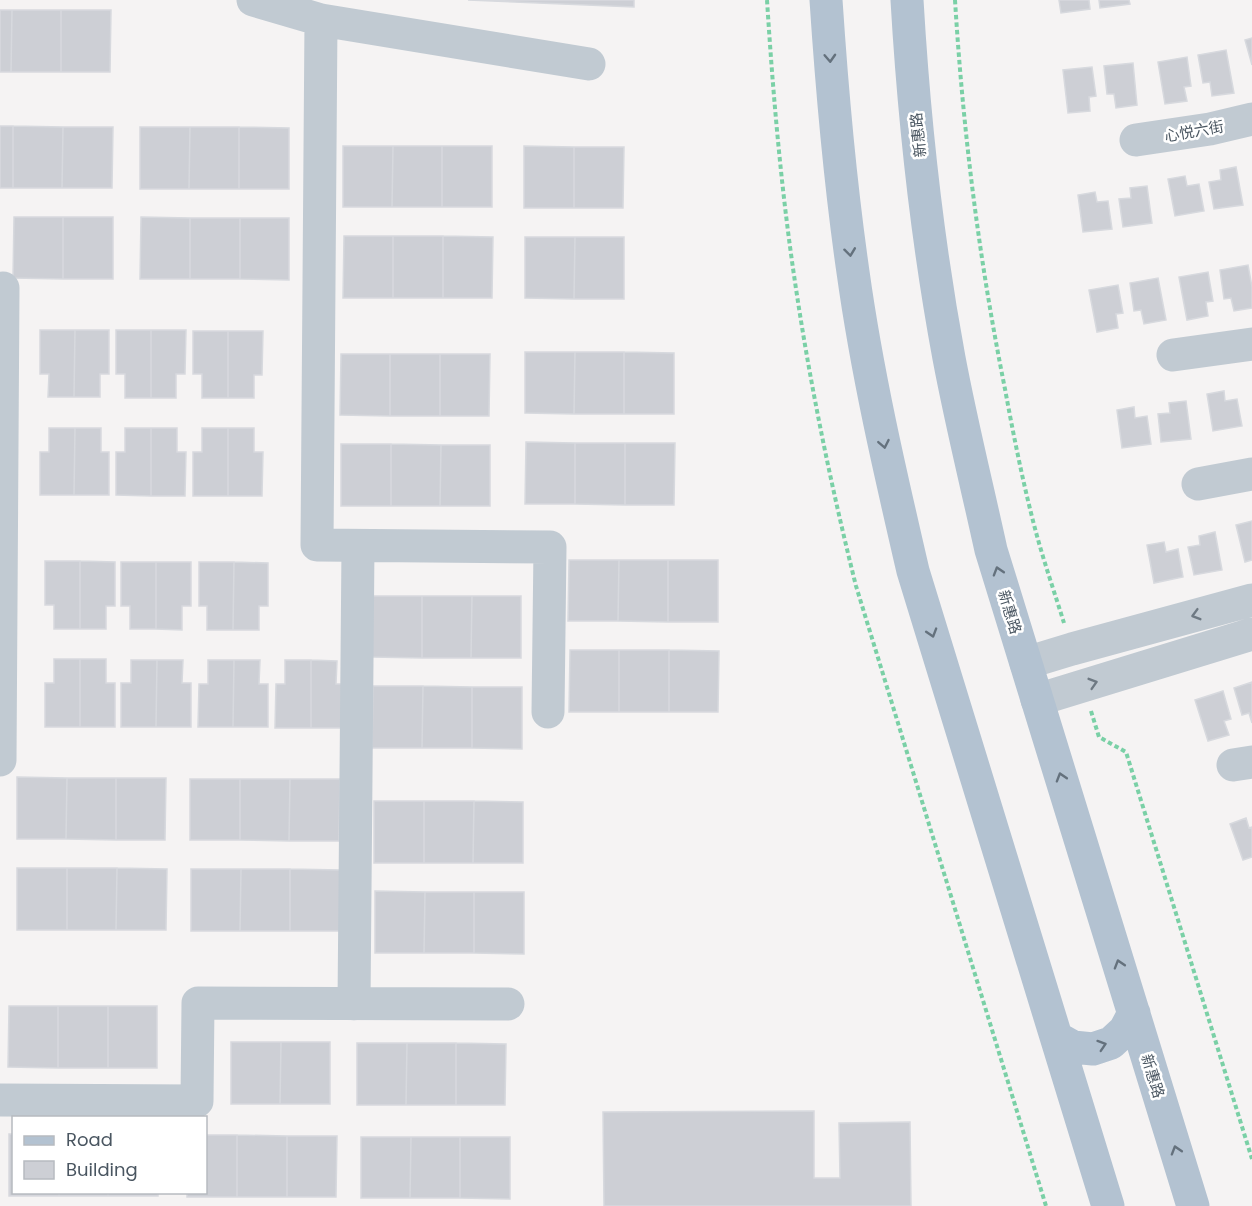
<svg xmlns="http://www.w3.org/2000/svg" width="1252" height="1206" viewBox="0 0 1252 1206" font-family="Poppins,'Noto Sans SC',sans-serif">
	<rect width="100%" height="100%" fill="#f5f3f3"/>
	<path fill="#cdcfd5" stroke="#d7d9de" stroke-width="1.5" d="M468 0H634V7Z
		M1059 0H1089L1090 9 1061 13Z
		M1099 0H1129L1130 4 1100 8Z
		M0 10H12L11 72H0Z
		M12 10H61V72H11Z
		M61 10H111L110 72H61Z
		M1252 38V65L1245 40Z
		M1226 50 1234 93 1212 96 1210 82 1203 83 1198 55Z
		M1187 57 1191 86 1184 87 1187 101 1165 104 1158 62Z
		M1133 63 1137 105 1116 108 1114 94H1107L1104 66Z
		M1092 67 1096 96 1089 97 1090 111 1068 113 1063 70Z
		M0 126H13V188H0Z
		M13 126 63 127 62 188H13Z
		M63 127H113L112 188H62Z
		M140 127H190L189 189H140Z
		M190 127H239V189H189Z
		M239 127 289 128V189H239Z
		M343 146H393L392 207H343Z
		M393 146H442V207H392Z
		M442 146H492V207H442Z
		M524 146 574 147V208H524Z
		M574 147H624L623 208H574Z
		M1236 167 1243 205 1214 209 1209 182 1221 180 1220 170Z
		M1185 176 1187 186 1199 184 1204 211 1175 216 1168 179Z
		M1147 186 1152 223 1123 227 1119 199 1131 198 1130 188Z
		M1095 192 1097 202 1108 201 1112 229 1083 232 1078 195Z
		M14 217H63V279L13 278Z
		M63 217H113V279H63Z
		M141 217 190 218V279H140Z
		M190 218H240V279H190Z
		M240 218H289V280L240 279Z
		M344 236H393V298H343Z
		M393 236H443V298H393Z
		M443 236 493 237 492 298H443Z
		M525 237H575L574 299 525 298Z
		M575 237H624V299H574Z
		M1248 265 1252 287V308L1234 311 1231 298 1224 299 1220 270Z
		M1208 272 1213 301 1206 302 1208 316 1187 320 1179 277Z
		M1158 278 1166 320 1144 324 1141 310 1134 311 1130 283Z
		M1118 285 1123 313 1116 314 1118 328 1097 332 1089 290Z
		M40 330H75L74 397H48L49 374H40Z
		M75 330H109V374H100V397H74Z
		M116 330H151V398H125V374H116Z
		M151 330H186L185 374H176V398H151Z
		M193 331H228V398H202V374H193Z
		M228 331H263L262 375H254V398H228Z
		M525 352H575L574 414 525 413Z
		M575 352H624V414H574Z
		M624 352 674 353V414H624Z
		M341 354H390V416L340 415Z
		M390 354H440V416H390Z
		M440 354H490L489 416H440Z
		M1224 391 1225 401 1237 399 1242 426 1213 431 1207 394Z
		M1186 401 1191 439 1161 442 1158 414 1170 413 1169 403Z
		M1134 407 1135 418 1147 416 1151 444 1122 448 1117 410Z
		M49 428H75L74 495H40V452H49Z
		M75 428H101V452H109V495H74Z
		M125 428H151V496L116 495V452H125Z
		M151 428H177V452H186L185 496H151Z
		M202 428H228V496H193V452H202Z
		M228 428H254V452H263L262 496H228Z
		M526 442 575 443V504H525Z
		M575 443H625V505L575 504Z
		M625 443H675L674 505H625Z
		M341 444H391V506H341Z
		M391 444 441 445 440 506H391Z
		M441 445H490V506H440Z
		M1252 521V560L1245 562 1236 525Z
		M1215 532 1222 570 1194 575 1188 547 1200 545 1199 536Z
		M1164 542 1166 552 1178 549 1183 577 1154 583 1147 545Z
		M569 560H619L618 621H568Z
		M619 560H668V622L618 621Z
		M668 560H718V622H668Z
		M45 561H80V629H54V605H45Z
		M80 561 115 562V606H106V629H80Z
		M121 562H156V629H130V606H121Z
		M156 562H191V606H182V630L156 629Z
		M199 562H234L233 630H207V606H199Z
		M234 562 268 563V606H259V630H233Z
		M372 596H422V658L372 657Z
		M422 596H472L471 658H422Z
		M472 596H521V658H471Z
		M570 650H619V712H569Z
		M619 650H669V712H619Z
		M669 650 719 651 718 712H669Z
		M54 659H80V727H45V683H54Z
		M80 659H106V683H115V727H80Z
		M131 660H157L156 727H121V683H131Z
		M157 660H183L182 683H191V727H156Z
		M208 660H234L233 727H198L199 684H208Z
		M234 660H260L259 684H268V727H233Z
		M285 660H311V728H275L276 684H285Z
		M311 660 337 661 336 684H346L345 728H311Z
		M1252 682V723L1249 713 1242 715 1234 688Z
		M373 686H423L422 748H372Z
		M423 686 472 687V748H422Z
		M472 687H522V749L472 748Z
		M1223 691 1231 719 1224 721 1229 735 1208 741 1195 700Z
		M17 777 67 778 66 839H17Z
		M67 778H116V840L66 839Z
		M116 778H166L165 840H116Z
		M190 779H240V840H190Z
		M240 779H290L289 841 240 840Z
		M290 779H340L339 841H289Z
		M374 801H424V863H374Z
		M424 801H474L473 863H424Z
		M474 801 523 802V863H473Z
		M1246 818 1249 828 1252 827V857L1243 860 1230 824Z
		M17 868H67V930H17Z
		M67 868H117L116 930H67Z
		M117 868 167 869 166 930H116Z
		M191 869H241L240 931H191Z
		M241 869H290V931H240Z
		M290 869 340 870V931H290Z
		M375 891 425 892 424 953H375Z
		M425 892H474V953H424Z
		M474 892H524V954L474 953Z
		M9 1006H58V1068L8 1067Z
		M58 1006H108V1068H58Z
		M108 1006H157V1068H108Z
		M231 1042H281L280 1104H231Z
		M281 1042H330V1104H280Z
		M357 1043H407L406 1105H357Z
		M407 1043H456V1105H406Z
		M456 1043 506 1044 505 1105H456Z
		M814 1111V1178H840L839 1123 910 1122 911 1206H604L603 1112Z
		M9 1134H14V1192H59V1196H9Z
		M206 1135H237V1197H187V1192H206Z
		M237 1135 287 1136V1197H237Z
		M287 1136H337L336 1197H287Z
		M361 1137H411L410 1198H361Z
		M411 1137H460V1198H410Z
		M460 1137H510V1199L460 1198Z
		M59 1192H108V1196H59Z
		M108 1192H158V1196H108Z"/>
	<g fill="none" stroke-linecap="round" stroke-linejoin="round">
		<path stroke="#7ad0a6" stroke-width="4" stroke-dasharray="4.5 3" stroke-linecap="butt" d="M767 0C773 94 781 188 795 282 810 384 831 486 856 586L1046 1206
			M955 0C963 131 979 260 1005 389 1014 438 1024 488 1037 536 1045 565 1055 594 1064 623
			M1091 711 1099 737 1126 752 1252 1159"/>
		<path stroke="#c1cad2" stroke-width="33" d="M253 0 321 20 589 64
			M321 20 317 545 550 547 548 712
			M1136 140 1210 129 1252 119
			M1173 355 1252 344
			M1198 484 1252 474
			M1026 663 1072 649 1252 600
			M1037 700 1252 634
			M0 760 3 288
			M1233 765 1252 762
			M354 1004 358 546
			M0 1100 197 1101 198 1003 508 1004"/>
		<path stroke="#b3c2d1" stroke-width="33" d="M826 0C832 91 840 182 853 272 867 373 890 472 913 571L1108 1206
			M907 0C914 120 927 240 949 358 961 422 977 486 991 550L1193 1206
			M1057 1038 1073 1047 1093 1049 1111 1043 1125 1030 1134 1013"/>
	</g>
	<defs><path id="oneway-chevron" d="M-2-3.5L2.5 0L-2 3.5" fill="none" stroke-width="1.6" stroke-linecap="round" stroke-linejoin="round" transform="scale(1.5)"/></defs>
	<g stroke="#64717d">
		<use href="#oneway-chevron" transform="translate(830 58) rotate(87)"/>
		<use href="#oneway-chevron" transform="translate(850 252) rotate(83)"/>
		<use href="#oneway-chevron" transform="translate(884 444) rotate(79)"/>
		<use href="#oneway-chevron" transform="translate(998 571) rotate(-107)"/>
		<use href="#oneway-chevron" transform="translate(932 633) rotate(73)"/>
		<use href="#oneway-chevron" transform="translate(1061 777) rotate(-107)"/>
		<use href="#oneway-chevron" transform="translate(1119 964) rotate(-107)"/>
		<use href="#oneway-chevron" transform="translate(1102 1045) rotate(-18)"/>
		<use href="#oneway-chevron" transform="translate(1176 1150) rotate(-107)"/>
	</g>
	<g stroke="#6e7983">
		<use href="#oneway-chevron" transform="translate(1196 615) rotate(164)"/>
		<use href="#oneway-chevron" transform="translate(1093 683) rotate(-17)"/>
	</g>
	<g text-anchor="middle" dominant-baseline="central" stroke-width="5" stroke-linejoin="round" paint-order="stroke">
		<g font-size="15" fill="#4a5661" stroke="#fff">
			<text transform="translate(1194 131) rotate(-10)">心悦六街</text>
			<text transform="translate(918 135) rotate(-96)">新惠路</text>
			<text transform="translate(1010 612) rotate(73)">新惠路</text>
			<text transform="translate(1153 1076) rotate(73)">新惠路</text>
		</g>
	</g>
	<rect x="12" y="1116" width="195" height="78" fill="#ffffff" stroke="#b7bbc0" stroke-width="1.5"/>
	<rect x="24" y="1136" width="30" height="9" fill="#b3c2d1" stroke="#b7bbc0" stroke-width="1.5"/>
	<text x="66" y="1146" font-size="18" fill="#4a5661">Road</text>
	<rect x="24" y="1161" width="30" height="18" fill="#cdcfd5" stroke="#b7bbc0" stroke-width="1.5"/>
	<text x="66" y="1176" font-size="18" fill="#4a5661">Building</text>
</svg>
